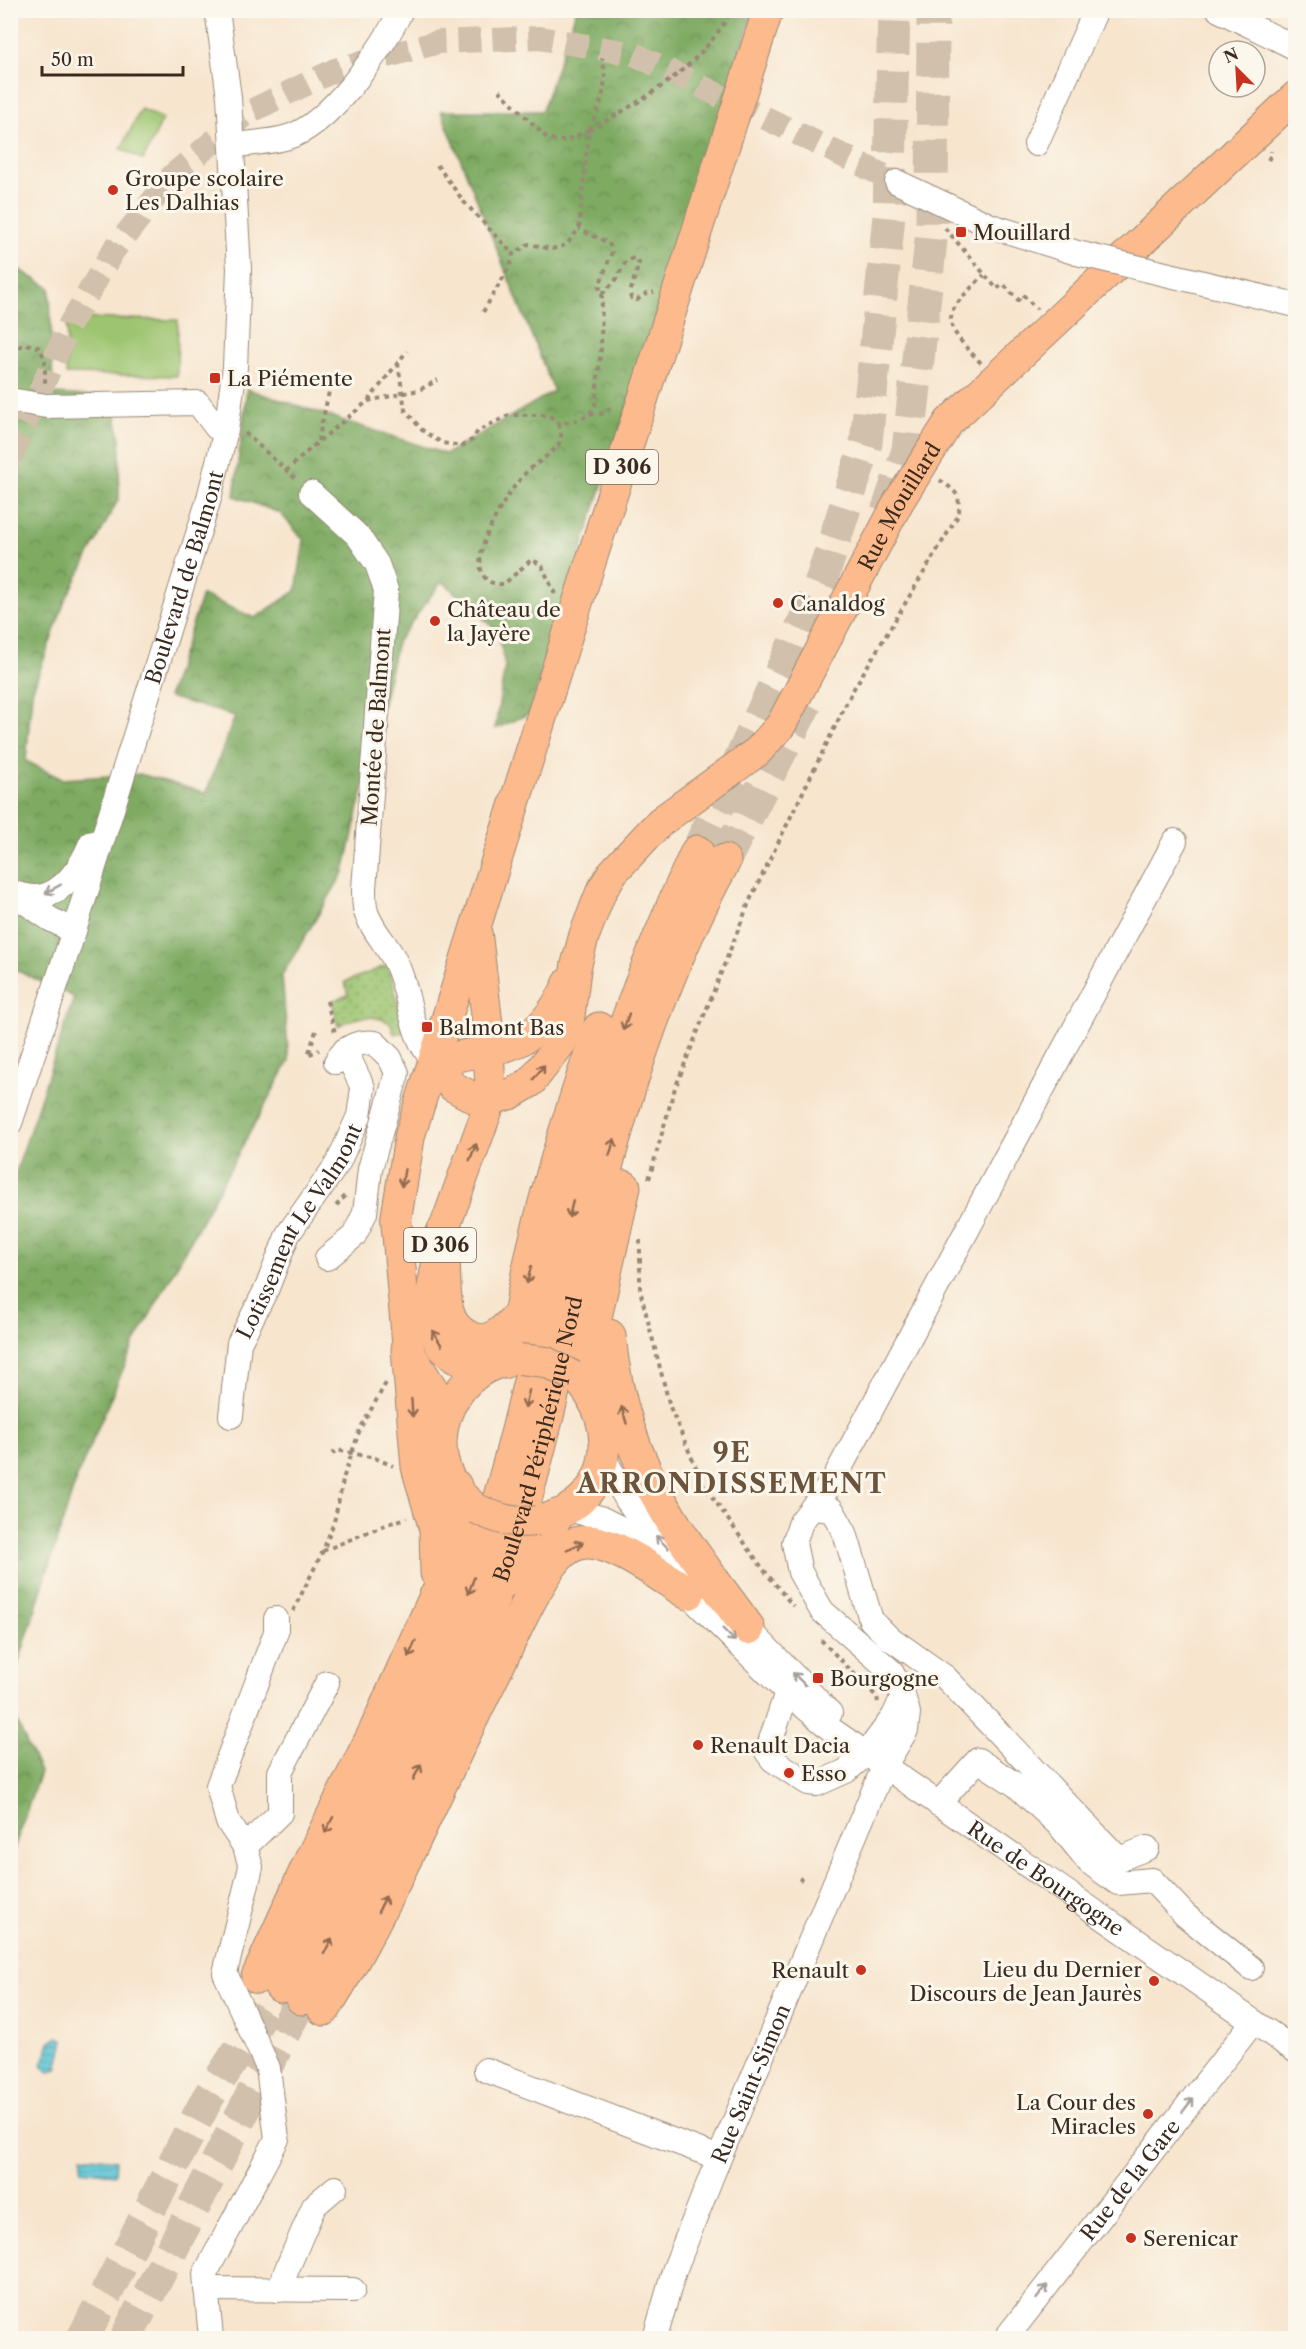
<svg xmlns="http://www.w3.org/2000/svg" width="1306" height="2349" viewBox="0 0 1306 2349" font-family="'Libre Caslon Text',serif">
	<defs>
		<pattern id="grass-dots" width="8" height="8" patternUnits="userSpaceOnUse" patternTransform="scale(1.5)"><rect width="8" height="8" fill="#9dc470"/><path d="M2 2h.1M6 6h.1" fill="none" stroke="#819f5b" stroke-width="1.8" stroke-linecap="round"/></pattern>
		<pattern id="forest-crowns" width="20" height="18" patternUnits="userSpaceOnUse" patternTransform="scale(1.5)"><rect width="20" height="18" fill="#7eaa62"/><path d="M2 6a3 3 0 1 1 6 0M12 15a3 3 0 1 1 6 0" fill="none" stroke="#688b50"/></pattern>
		<pattern id="water-rules" width="6" height="5" patternUnits="userSpaceOnUse" patternTransform="scale(1.5)"><rect width="6" height="5" fill="#5cc6d7"/><path d="M0 2.5h6" fill="none" stroke="#4da1ae"/></pattern>
	</defs>
	<rect width="100%" height="100%" fill="#fbf7ec"/>
	<filter id="ink" filterUnits="userSpaceOnUse"><feTurbulence type="fractalNoise" baseFrequency=".0167" numOctaves="2"/><feDisplacementMap in="SourceGraphic" scale="12" xChannelSelector="R" yChannelSelector="G"/><feConvolveMatrix kernelMatrix="1 2 1 2 8 2 1 2 1" color-interpolation-filters="sRGB"/></filter>
	<filter id="wash" filterUnits="userSpaceOnUse"><feTurbulence type="fractalNoise" baseFrequency=".008" numOctaves="4" result="noise"/><feDisplacementMap in="SourceGraphic" scale="24" xChannelSelector="R" yChannelSelector="G"/><feGaussianBlur stdDeviation="1.35" result="paint"/><feColorMatrix in="noise" values="0 0 0 0 0 0 0 0 0 0 0 0 0 0 0 0 0 1.4 0 .05"/><feComposite in="paint" operator="in"/></filter>
	<g filter="url(#wash)">
		<rect width="100%" height="100%" fill="#f7e5ce"/>
		<path fill="url(#grass-dots)" stroke="#6c7747" stroke-width="1.5" d="M386 966 391 975 405 1032 394 1034 391 1024C375 1013 355 1016 338 1026L332 1001 348 995 345 982Z"/>
		<path fill="url(#forest-crowns)" stroke="#5c6a40" stroke-width="1.5" d="M576 11H754L529 714 495 729 505 666 498 632 442 581 397 642 344 872 282 975 289 1061 133 1346 77 1477 11 1687V1187L74 997 11 968V271L15 267 50 288 53 394 113 397 120 440 119 498 65 601 32 692 26 761 62 779 140 774 206 793 235 716 168 697 202 595 255 618 296 591 304 540 280 513 234 496 247 389 446 454 554 391 441 111H542Z
			M11 1709 40 1772 11 1857 10 1709Z"/>
		<path fill="#9dc470" stroke="#6c7747" stroke-width="1.5" d="M141 109 163 119 143 160 121 149Z
			M67 318 178 320 177 376 66 374Z"/>
		<path fill="url(#water-rules)" stroke="#4c787a" stroke-width="1.5" d="M58 2037 64 2040 57 2069 48 2072 42 2065 50 2043Z
			M82 2156 116 2160 115 2174 81 2170Z"/>
	</g>
	<g filter="url(#ink)">
		<g fill="none" stroke-linecap="round" stroke-linejoin="round">
			<path stroke="#d1c0ab" stroke-width="24" stroke-dasharray="24 12" stroke-linecap="butt" d="M10 458 69 326 113 251 173 175 249 112 335 70 439 42 540 38 634 54 897 182"/>
			<path stroke="#d1c0ab" stroke-width="33" stroke-dasharray="33 16" stroke-linecap="butt" d="M887 512 908 450 932 231 933 10
				M697 852 817 594 866 443 889 216 894 10
				M724 861 806 703
				M83 2338 207 2099 281 1986
				M126 2338 302 1998"/>
			<defs>
				<g id="minor">
					<path d="M1219 10 1296 48"/>
					<path d="M1036 144 1096 10"/>
					<path d="M232 146C249 143 272 142 288 137 328 126 384 48 401 10"/>
					<path d="M897 182 991 226"/>
					<path d="M10 400 46 406 198 403 216 427"/>
					<path d="M311 493 358 536 377 564 386 590 364 889C364 896 364 905 366 912 372 931 388 945 396 963 412 996 408 1033 434 1061"/>
					<path d="M12 893C20 894 28 897 36 897 63 896 82 865 91 843"/>
					<path d="M15 895 50 919 74 931"/>
					<path id="s1" d="M10 1123 74 931 208 502 226 430 235 367 239 269 229 97 217 10"/>
					<path d="M327 1258 354 1236 365 1213 370 1169 397 1073 390 1058 375 1043C358 1041 346 1046 336 1062"/>
					<path id="s2" d="M231 1416 239 1343 267 1288 288 1234 338 1163 359 1116 363 1088 345 1050"/>
					<path d="M604 1458 627 1500 638 1515 698 1578"/>
					<path d="M813 1508 832 1510 845 1533 871 1620 887 1636 945 1677 1119 1859 1147 1848"/>
					<path id="s3" d="M569 1509 600 1518 622 1529 787 1692 832 1730 1296 2051"/>
					<path d="M737 1617 830 1713"/>
					<path d="M787 1692 767 1752 773 1760 808 1783 817 1784 846 1771 866 1754 894 1716 903 1696"/>
					<path d="M938 1804 978 1760 1016 1785 1060 1826 1089 1862 1118 1883 1152 1880 1185 1915 1251 1968"/>
					<path d="M245 1847 280 1813V1772L327 1683"/>
					<path d="M486 2070 719 2158"/>
					<path d="M206 2289 353 2290"/>
					<path d="M278 2290 314 2206 335 2188"/>
					<path d="M211 2338 205 2274 277 2139 268 2068 225 1973 251 1867 245 1847 228 1822 218 1786 276 1632V1619"/>
					<path id="s4" d="M655 2338 674 2271 712 2175 871 1797 884 1767 906 1730 908 1713 903 1696 891 1671 822 1611 800 1572 794 1543 801 1522 833 1481 1175 841"/>
					<path id="s5" d="M1006 2338 1253 2022"/>
				</g>
				<g id="major">
					<path d="M477 935 487 1020 491 1100 443 1232 429 1305 432 1330 441 1346 455 1358 483 1370"/>
					<path id="s6" d="M434 1061 452 1086 474 1098 491 1100 511 1094 531 1082 561 1043 568 1028 576 966 584 936 601 892 613 872 660 822 758 751 781 725 899 501 949 422 1296 96"/>
					<path d="M434 1061C504 1045 534 1056 569 982"/>
					<path d="M445 1416 438 1397 408 1350 396 1219 410 1135 580 595 768 10"/>
					<path d="M470 1503C421 1464 439 1385 496 1364"/>
					<path d="M537 1521C547 1518 558 1516 567 1510 615 1481 614 1421 580 1382"/>
				</g>
				<g id="highway">
					<path d="M443 1232C444 1253 442 1292 447 1311 450 1322 456 1331 466 1336 488 1350 506 1330 520 1314"/>
					<path d="M609 1336C615 1400 635 1460 668 1514 691 1554 721 1590 748 1628"/>
					<path d="M408 1350 418 1467 436 1529 437 1573"/>
					<path d="M503 1362 512 1347 518 1328C534 1226 566 1127 599 1029"/>
					<path d="M595 1402 590 1340 624 1187"/>
					<path d="M523 1583 540 1541 557 1516"/>
					<path d="M258 1977 310 1862 376 1730 436 1596 455 1561 460 1523 455 1486"/>
					<path d="M281 1986C353 1844 433 1703 484 1550 522 1432 545 1310 575 1190 605 1071 646 963 697 852"/>
					<path id="s7" d="M302 1998C378 1850 462 1702 512 1543 544 1441 565 1337 589 1234 619 1107 660 976 724 861"/>
					<path d="M324 2009C391 1902 437 1785 494 1673 512 1637 528 1598 551 1565 558 1555 568 1546 579 1543 608 1535 663 1578 688 1593"/>
				</g>
			</defs>
			<use href="#minor" stroke="#998876" stroke-width="26"/>
			<use href="#major" stroke="#998876" stroke-width="32"/>
			<use href="#highway" stroke="#998876" stroke-width="35"/>
			<path stroke="#998876" stroke-width="4" stroke-dasharray="4.5 4.5" stroke-linecap="butt" d="M589 129C601 105 609 84 602 58
				M589 130C633 106 679 80 711 41 719 32 725 21 732 10
				M1268 160 1271 155V151
				M437 165 464 202 513 254
				M945 228 997 289 1003 284 1018 300 1023 295 1037 309
				M602 294 615 281 626 261 634 258 639 263 630 293 631 298 637 300 646 294 654 292
				M483 312 510 266 513 254 529 244 552 249 566 245 579 229 589 130 565 141 548 139 496 87
				M10 351 26 344 38 347 45 358V387
				M398 363 405 410 422 430 442 443 462 446 472 440 478 431 509 415H549L558 423C574 422 587 420 595 406L601 348 602 295 599 286 612 252 609 243 579 229
				M981 363C939 320 942 316 984 275
				M368 401 419 390 438 380
				M590 414H601L614 406
				M245 433 297 480
				M318 441 330 387
				M286 471 318 442 368 401 407 351
				M555 594 541 564 531 560 504 584C500 584 494 584 490 582 460 565 508 492 523 476 533 464 549 457 558 445 563 438 561 430 558 423
				M327 1001 335 1033
				M316 1031 308 1055 319 1050
				M649 1179 674 1091 750 900 853 690 959 514C960 493 956 491 938 479
				M336 1206 347 1194
				M640 1240V1290L670 1407 703 1484 763 1569 793 1606
				M332 1454 337 1450 375 1458 393 1466
				M323 1551 387 1524 407 1518
				M293 1611 323 1551 334 1522 344 1476 360 1429 386 1383
				M821 1640 877 1697 878 1702
				M799 1878 802 1880"/>
			<use href="#minor" stroke="#fff" stroke-width="24"/>
			<use href="#major" stroke="#fcba8d" stroke-width="30"/>
			<use href="#highway" stroke="#fcba8d" stroke-width="33"/>
			<defs>
				<path id="minor-bridge" d="M991 226 1077 253 1296 305"/>
				<path id="major-bridge" d="M520 1359 546 1362 573 1376
					M477 1509C497 1519 515 1524 537 1521"/>
			</defs>
			<use href="#minor-bridge" stroke="#998876" stroke-width="26" stroke-linecap="butt"/>
			<use href="#major-bridge" stroke="#998876" stroke-width="32" stroke-linecap="butt"/>
			<use href="#minor-bridge" stroke="#fff" stroke-width="24"/>
			<use href="#major-bridge" stroke="#fcba8d" stroke-width="30"/>
		</g>
		<defs><path id="oneway-shaft" d="M-6 0H5M1.5-3L5.5 0L1.5 3" fill="none" stroke-width="1.6" stroke-linecap="round" stroke-linejoin="round" transform="scale(1.5)"/></defs>
		<g stroke="#a79f9a">
			<use href="#oneway-shaft" transform="translate(53 889) rotate(151)"/>
			<use href="#oneway-shaft" transform="translate(662 1542) rotate(-135)"/>
			<use href="#oneway-shaft" transform="translate(729 1635) rotate(45)"/>
			<use href="#oneway-shaft" transform="translate(799 1679) rotate(-135)"/>
			<use href="#oneway-shaft" transform="translate(1188 2105) rotate(-52)"/>
			<use href="#oneway-shaft" transform="translate(1042 2292) rotate(-52)"/>
		</g>
		<g stroke="#926b50">
			<use href="#oneway-shaft" transform="translate(626 1022) rotate(109)"/>
			<use href="#oneway-shaft" transform="translate(539 1072) rotate(-52)"/>
			<use href="#oneway-shaft" transform="translate(612 1147) rotate(-73)"/>
			<use href="#oneway-shaft" transform="translate(473 1152) rotate(-68)"/>
			<use href="#oneway-shaft" transform="translate(403 1178) rotate(100)"/>
			<use href="#oneway-shaft" transform="translate(571 1209) rotate(103)"/>
			<use href="#oneway-shaft" transform="translate(529 1275) rotate(103)"/>
			<use href="#oneway-shaft" transform="translate(437 1338) rotate(-121)"/>
			<use href="#oneway-shaft" transform="translate(527 1399) rotate(104)"/>
			<use href="#oneway-shaft" transform="translate(412 1408) rotate(86)"/>
			<use href="#oneway-shaft" transform="translate(624 1415) rotate(-107)"/>
			<use href="#oneway-shaft" transform="translate(575 1546) rotate(-23)"/>
			<use href="#oneway-shaft" transform="translate(471 1586) rotate(110)"/>
			<use href="#oneway-shaft" transform="translate(412 1649) rotate(114)"/>
			<use href="#oneway-shaft" transform="translate(417 1772) rotate(-64)"/>
			<use href="#oneway-shaft" transform="translate(329 1825) rotate(117)"/>
			<use href="#oneway-shaft" transform="translate(382 1904) rotate(-64)"/>
			<use href="#oneway-shaft" transform="translate(328 1946) rotate(-63)"/>
		</g>
	</g>
	<g fill="#c8321e" stroke="#fbf7ec" stroke-width="2">
		<circle cx="113" cy="190" r="6"/>
		<rect x="955" y="226" width="12" height="12" rx="3"/>
		<rect x="209" y="372" width="12" height="12" rx="3"/>
		<circle cx="778" cy="603" r="6"/>
		<circle cx="435" cy="621" r="6"/>
		<rect x="421" y="1021" width="12" height="12" rx="3"/>
		<rect x="812" y="1672" width="12" height="12" rx="3"/>
		<circle cx="698" cy="1745" r="6"/>
		<circle cx="789" cy="1773" r="6"/>
		<circle cx="861" cy="1970" r="6"/>
		<circle cx="1154" cy="1981" r="6"/>
		<circle cx="1148" cy="2114" r="6"/>
		<circle cx="1131" cy="2238" r="6"/>
	</g>
	<g text-anchor="middle" dominant-baseline="central" stroke-width="6" stroke-linejoin="round" paint-order="stroke">
		<g fill="#fbf7ec" stroke="#75685c" stroke-width="1.5">
			<rect x="586" y="450" width="72" height="34" rx="4.5"/>
			<rect x="404" y="1228" width="72" height="34" rx="4.5"/>
		</g>
		<g font-size="20" font-weight="bold" fill="#3b2a1e">
			<text x="622" y="467">D 306</text>
			<text x="440" y="1245">D 306</text>
		</g>
		<g font-size="21" fill="#3b2a1e" stroke="#fbf7ec" text-anchor="start">
			<text x="125" y="178">Groupe scolaire<tspan x="125" dy="24">Les Dalhias</tspan></text>
			<text x="973" y="232">Mouillard</text>
			<text x="227" y="378">La Piémente</text>
			<text x="790" y="603">Canaldog</text>
			<text x="447" y="609">Château de<tspan x="447" dy="24">la Jayère</tspan></text>
			<text x="439" y="1027">Balmont Bas</text>
			<text x="830" y="1678">Bourgogne</text>
			<text x="710" y="1745">Renault Dacia</text>
			<text x="801" y="1773">Esso</text>
			<text x="1142" y="1969" text-anchor="end">Lieu du Dernier<tspan x="1142" dy="24">Discours de Jean Jaurès</tspan></text>
			<text x="849" y="1970" text-anchor="end">Renault</text>
			<text x="1136" y="2102" text-anchor="end">La Cour des<tspan x="1136" dy="24">Miracles</tspan></text>
			<text x="1143" y="2238">Serenicar</text>
		</g>
		<g font-size="21" fill="#3b2a1e" stroke="#fbf7ec">
			<text stroke="none"><textPath href="#s6" startOffset="820">Rue Mouillard</textPath></text>
			<text stroke="none"><textPath href="#s1" startOffset="573">Boulevard de Balmont</textPath></text>
			<text transform="translate(376 727) rotate(-86)">Montée de Balmont</text>
			<text stroke="none"><textPath href="#s2" startOffset="201">Lotissement Le Valmont</textPath></text>
			<text stroke="none"><textPath href="#s7" startOffset="609">Boulevard Périphérique Nord</textPath></text>
			<text stroke="none"><textPath href="#s3" startOffset="608">Rue de Bourgogne</textPath></text>
			<text stroke="none"><textPath href="#s4" startOffset="272">Rue Saint-Simon</textPath></text>
			<text stroke="none"><textPath href="#s5" startOffset="201">Rue de la Gare</textPath></text>
		</g>
		<g font-size="27" font-weight="bold" letter-spacing="1.5" fill="#6c533b" stroke="#fbf7ec">
			<text x="732" y="1452">9E<tspan x="732" dy="31">ARRONDISSEMENT</tspan></text>
		</g>
	</g>
	<rect width="1306" height="2349" fill="none" stroke="#fbf7ec" stroke-width="36"/>
	<g transform="translate(1237 69) rotate(336)"><circle r="28" fill="#fbf7ec" stroke="#aea59a" stroke-width="1.5"/>
	<path d="M0-4.5L10 22L0 15L-10 22Z" fill="#c8321e"/>
	<text y="-9" font-size="16" font-weight="bold" text-anchor="middle" fill="#3b2a1e">N</text>
	</g>
	<path d="M42 66v9h141v-9" fill="none" stroke="#3b2a1e" stroke-width="3"/>
	<text x="51" y="66" font-size="18" fill="#3b2a1e" stroke="#fbf7ec" stroke-width="4.5" paint-order="stroke">50 m</text>
</svg>
